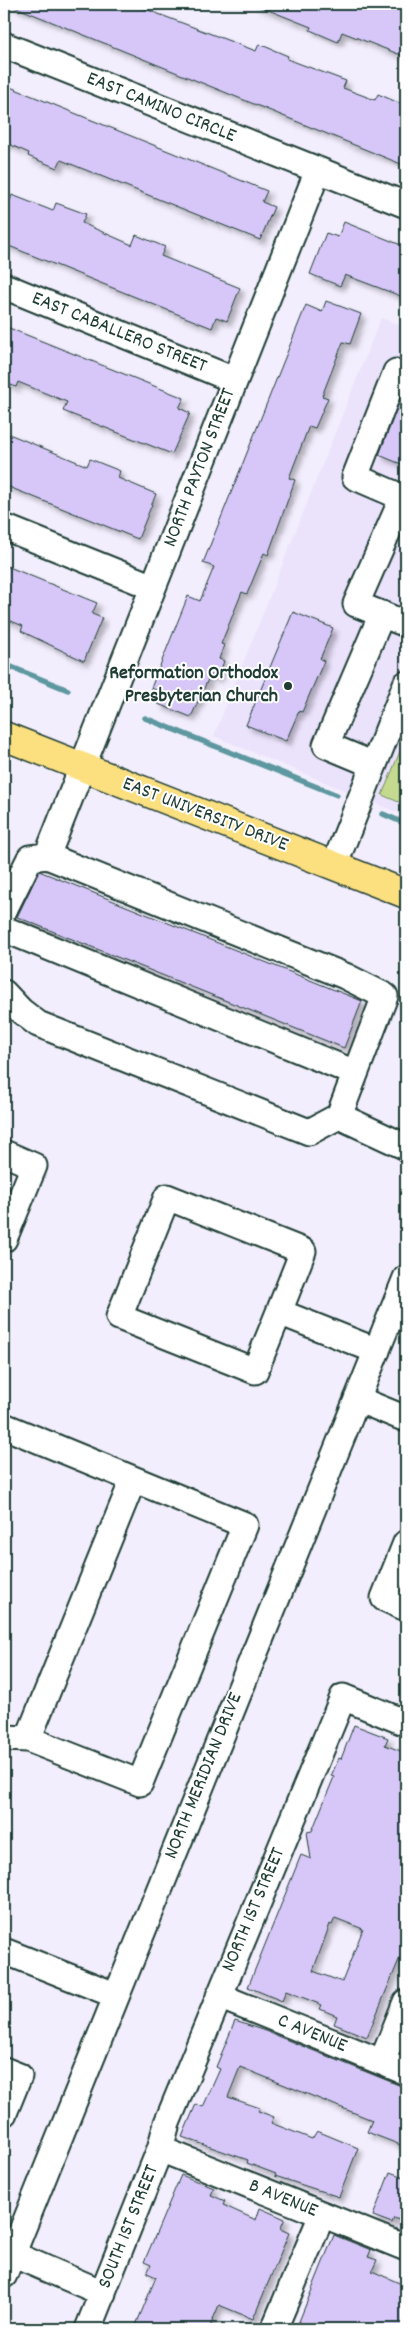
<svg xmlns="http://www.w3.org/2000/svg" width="410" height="2333" viewBox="0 0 410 2333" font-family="Dekko,sans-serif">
	<defs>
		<filter id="shadow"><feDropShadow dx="4.5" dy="4.5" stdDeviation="2.5" flood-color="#0004"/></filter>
	</defs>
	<rect width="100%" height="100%" fill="#f3eefd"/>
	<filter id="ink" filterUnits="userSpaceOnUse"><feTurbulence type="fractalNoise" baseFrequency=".02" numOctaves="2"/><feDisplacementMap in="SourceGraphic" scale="10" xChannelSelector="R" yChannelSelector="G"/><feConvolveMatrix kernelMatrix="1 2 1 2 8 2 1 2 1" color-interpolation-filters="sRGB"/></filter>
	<g filter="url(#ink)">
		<path fill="#ebe2fc" d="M381 318 406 328V816L214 736Z"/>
		<path fill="#c5da8f" stroke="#728c62" d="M406 737V805L382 795Z"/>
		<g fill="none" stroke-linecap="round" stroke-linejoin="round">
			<path stroke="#5d979f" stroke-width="5.5" d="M4 664 68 690
				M145 718 337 795
				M383 814 406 824"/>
		</g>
		<path fill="#d7c7f9" stroke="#1f3d34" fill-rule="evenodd" filter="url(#shadow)" d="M8 4H132L256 51 259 44 288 56 287 59 346 81 343 88 375 100 378 94 406 106V166Z
			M253 4H406V57L342 32 338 42 310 30 311 27Z
			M10 87 267 191 262 202 274 207 260 240 61 160 57 168 28 156 29 153 4 142V103Z
			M12 195 53 211 56 203 86 214 82 223 132 245 136 235 165 247 161 256 240 288 227 321 216 317 212 328 4 244V217Z
			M344 222 406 247V298L345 275 340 286 310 274 326 233 338 237Z
			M326 301 361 314 350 344 343 342 322 396 328 398 315 428 309 426 289 478 295 480 268 555 264 553 247 594 242 592 221 644 224 645 219 659 224 661 218 678 210 675 191 717 158 704 163 693 151 688 188 596 200 601 214 567 203 563 306 305 322 312Z
			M4 326 184 398 179 408 190 413 172 454 63 411 67 402 18 382 16 387 4 382Z
			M404 390H406V466L379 455Z
			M9 434 87 466 90 459 120 471 118 478 156 494 138 539 4 485V447Z
			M4 565 97 603 92 614 102 618 84 661 21 631 23 626 4 618Z
			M293 612 333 628 320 659 324 661 302 712 299 711 286 741 246 725Z
			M39 871 362 1001 344 1048 17 917Z
			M354 1725 388 1738 385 1745 406 1753V1943L367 2037 334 2024 337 2016 320 2009 322 2005 286 1991 282 2001 248 1987 301 1855 311 1859 307 1832 312 1831 334 1777 331 1776 339 1758 341 1759ZM335 1918 363 1929 342 1982 313 1971 330 1924 332 1925Z
			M235 2021 265 2031 406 2088V2147L367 2132 372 2120 240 2067 228 2097 260 2108 258 2111 274 2117 271 2123 312 2139 317 2131 358 2148 339 2197 275 2176 276 2174 247 2163 248 2160 182 2137 196 2104 203 2107 220 2069 216 2067Z
			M390 2172 406 2178V2222L394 2218 392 2223 373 2216Z
			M181 2175 214 2188 211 2195 225 2201 223 2205 256 2220 260 2208 285 2219 280 2229 289 2233 253 2319 219 2305 209 2329H146L136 2325 156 2277 147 2273 151 2265 144 2262Z
			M334 2235 371 2250 368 2257 377 2260 372 2271 406 2286V2329H296Z"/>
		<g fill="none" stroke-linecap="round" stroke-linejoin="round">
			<defs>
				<path id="minor" d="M4 45 406 205
					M318 170 47 856 345 976 385 996 339 1116 406 1147
					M4 286 234 380
					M406 376 396 372 355 477 406 499
					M403 497 356 604 406 624
					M4 527 153 587
					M374 765 326 745 382 614
					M334 866 406 684
					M4 910 30 858 47 856
					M4 929 355 1073
					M4 993 21 1011 38 1024 309 1132 339 1116
					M4 1153 34 1166 4 1239
					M279 1312 255 1371 119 1317 167 1197 303 1251 279 1312 377 1351
					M357 1399 406 1419
					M4 1426 245 1525 140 1783 28 1739 4 1738
					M406 1543 384 1598 406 1608
					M28 1739 133 1480
					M4 1951 115 1995
					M219 1996 406 2072
					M382 2062 406 2002
					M4 2070 19 2076 4 2113
					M160 2149 406 2248
					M12 2254 103 2293
					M4 2275 406 1278
					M88 2329 160 2149 167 2123 343 1697 406 1723
					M274 2329 322 2215"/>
				<path id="major" d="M4 736 406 894"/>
			</defs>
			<use href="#minor" stroke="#1f3d34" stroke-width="29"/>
			<use href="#major" stroke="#1f3d34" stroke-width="31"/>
			<use href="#minor" stroke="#fff" stroke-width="25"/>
			<use href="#major" stroke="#fce080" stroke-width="28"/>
		</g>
	</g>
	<circle fill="#1f3d34" stroke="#fff" stroke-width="2" cx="288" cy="686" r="5"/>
	<g text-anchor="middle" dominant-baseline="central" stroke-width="4" stroke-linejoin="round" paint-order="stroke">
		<g font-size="20" fill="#1f3d34" stroke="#fff">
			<text transform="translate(161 108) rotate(22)">EAST CAMINO CIRCLE</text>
			<text transform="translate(119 333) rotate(22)">EAST CABALLERO STREET</text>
			<text transform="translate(200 468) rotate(-69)">NORTH PAYTON STREET</text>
			<text transform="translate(205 815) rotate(21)">EAST UNIVERSITY DRIVE</text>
			<text transform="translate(204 1776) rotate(-68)">NORTH MERIDIAN DRIVE</text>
			<text transform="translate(254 1910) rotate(-67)">NORTH 1ST STREET</text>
			<text transform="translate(312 2034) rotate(22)">C AVENUE</text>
			<text transform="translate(283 2199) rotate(22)">B AVENUE</text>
			<text transform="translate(129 2227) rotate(-68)">SOUTH 1ST STREET</text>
		</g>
		<g font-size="20" font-weight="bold" fill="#1f3d34" stroke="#fff" text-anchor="end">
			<text x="278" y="674">Reformation Orthodox<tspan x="278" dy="23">Presbyterian Church</tspan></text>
		</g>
	</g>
	<rect width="410" height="2333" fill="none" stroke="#fff" stroke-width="20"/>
	<rect x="10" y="10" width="390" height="2313" fill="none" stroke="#1f3d34" stroke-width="2" filter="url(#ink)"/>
</svg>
